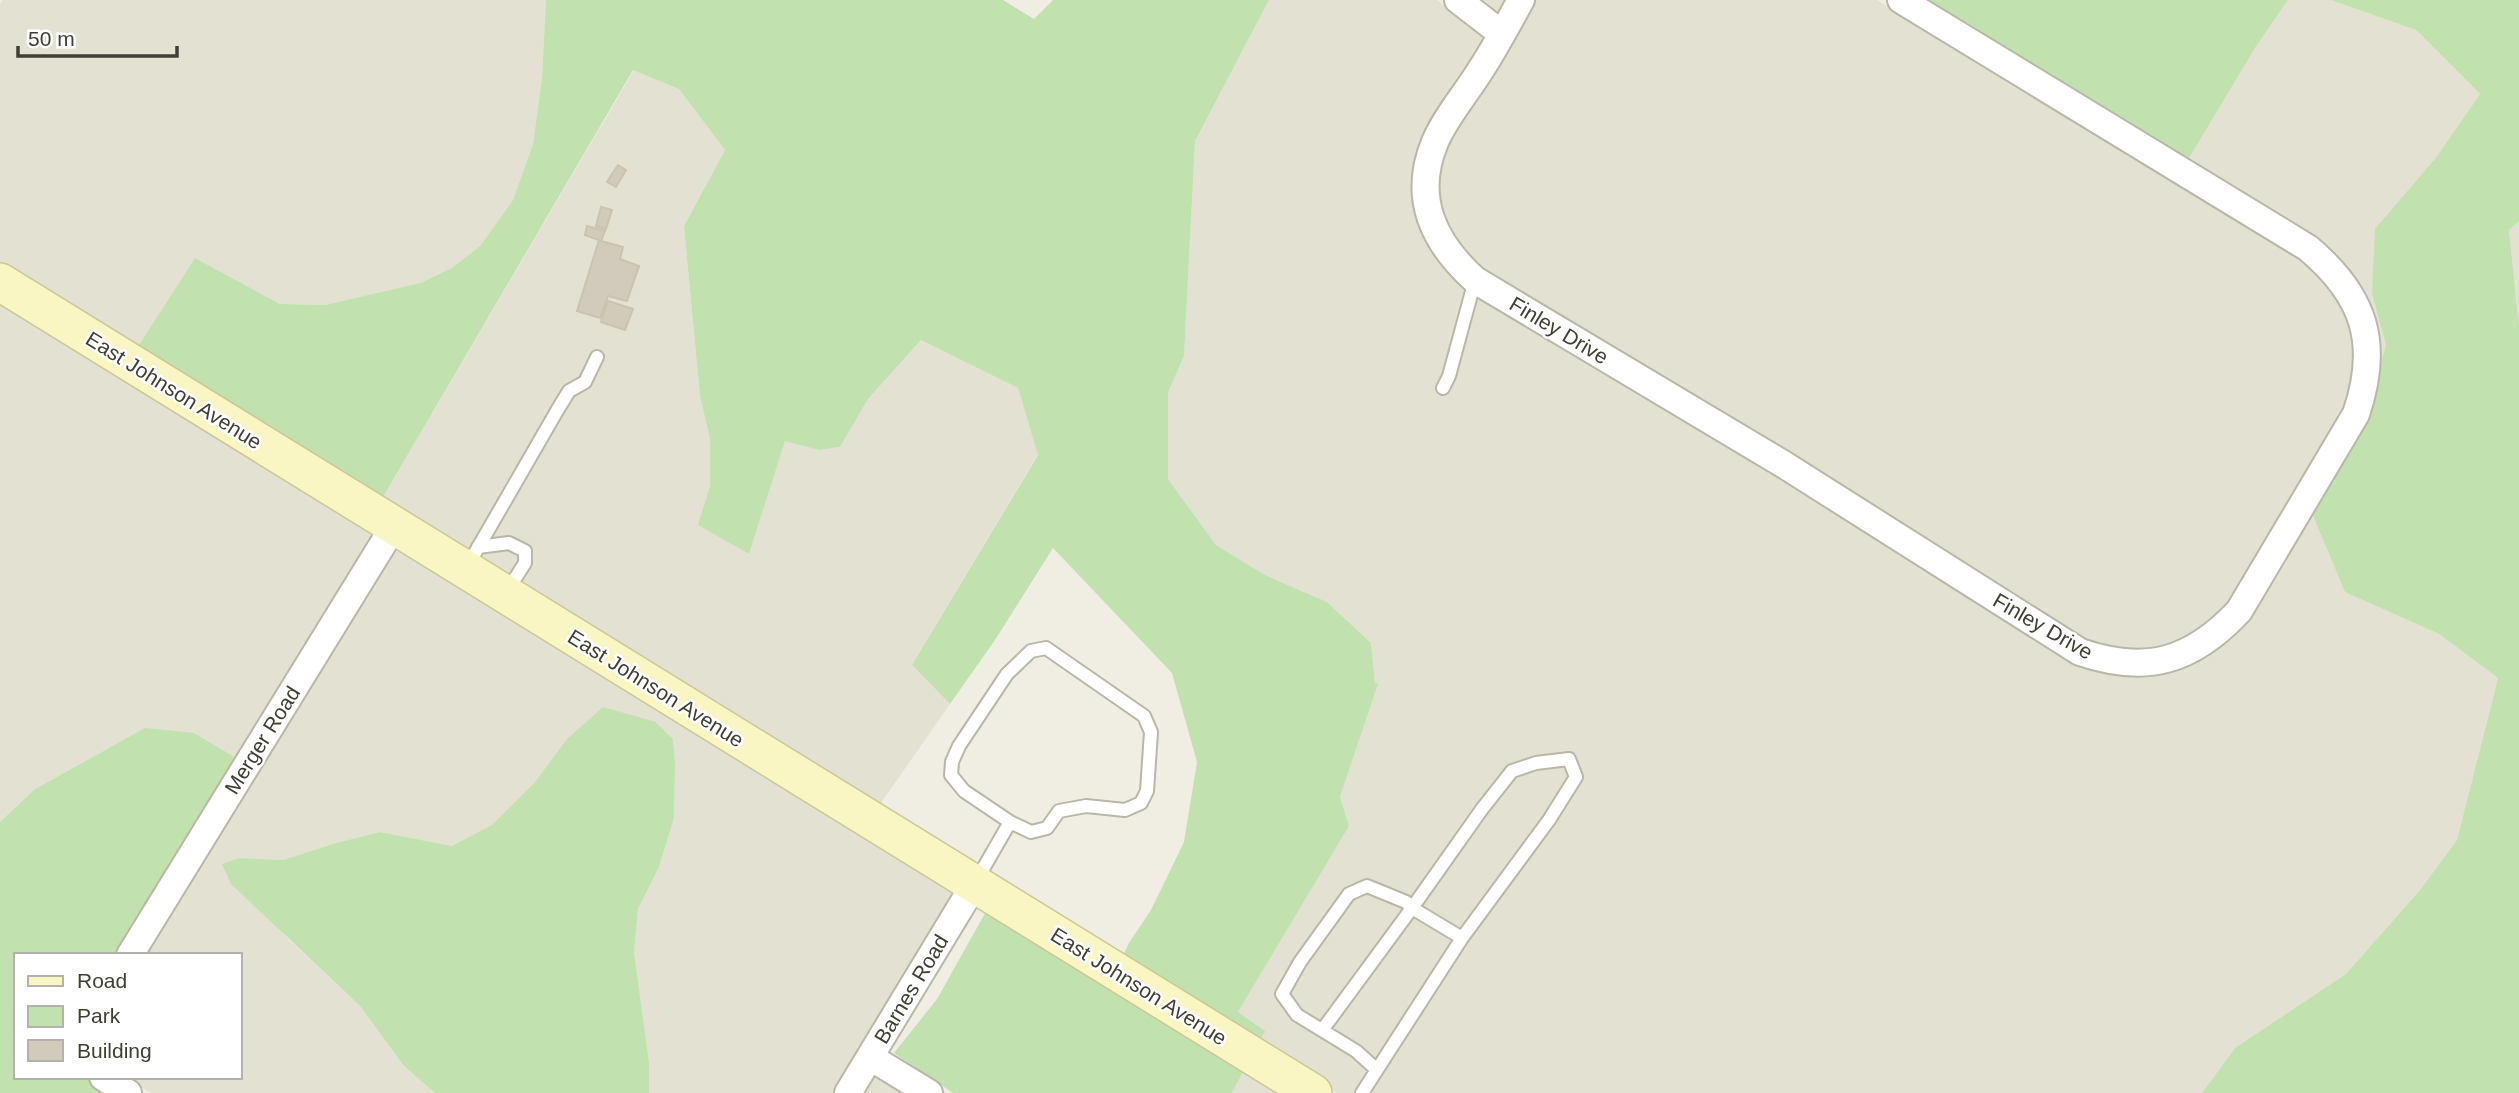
<svg xmlns="http://www.w3.org/2000/svg" width="2519" height="1093" viewBox="0 0 2519 1093" font-family="Arial,sans-serif">
	<rect width="100%" height="100%" fill="#f0eee3"/>
	<path fill="#e3e1d2" d="M3 0H546L542 78 533 144 513 200 480 246 452 268 420 283 325 305 280 304 195 258 135 351 0 268V5Z
		M1269 0H1437L1487 38 1427 134 1422 230 1429 247 1445 270 1468 290 1777 475 2074 663 2109 673 2128 675 2169 671 2311 511 2345 592 2439 634 2498 678 2457 840 2420 890 2346 974 2235 1048 2202 1093H1337L1258 1044 1264 1031 1238 1012 1349 826 1340 797 1378 684H1375L1371 643 1327 602 1265 575 1216 545 1168 479V391L1184 356 1195 141Z
		M1478 0H1509L1499 16Z
		M1534 0H1877L2301 259 2323 277 2348 315 2354 336 2356 363 2346 410 2231 604 2211 625 2184 641 2153 650H2114L2086 641 1482 269 1463 253 1449 234 1438 200 1437 178 1446 144Z
		M2288 0H2331L2416 30 2480 94 2435 159 2372 294 2386 345 2376 380 2368 304 2354 276 2340 259 2315 238 2188 160 2255 48Z
		M634 70 679 89 725 150 684 226 700 396 710 439V486L699 525 749 554 785 440 819 450 840 447 868 399 921 340 1018 388 1038 454 912 665 950 704 876 810 380 502Z
		M2519 221V327L2509 230Z
		M0 297 378 531 238 759 194 733 116 744 35 789 0 822Z
		M397 542 958 890 835 1093H649V1063L634 952 638 909 659 867 674 818 675 761 673 739 656 722 566 740 535 782 492 826 452 846 380 832 336 843 283 860 239 858 265 914 290 941 360 1006 404 1066 435 1093H151L126 1077H240V955H143Z
		M1246 1066 1290 1093H1232Z
		M873 1074 905 1093H861Z"/>
	<path fill="#c1e1af" d="M546 0H1003L1034 19 1053 0H1269L1195 141 1184 356 1168 392V479L1216 545 1265 575 1327 602 1371 643 1375 683 1378 684 1340 797 1349 826 1238 1012 1265 1031 1258 1044 1121 960 1129 943 1151 910 1184 842 1197 762 1172 673 1053 548 995 640 950 704 912 665 1038 455 1018 388 921 340 868 399 840 447 819 450 785 441 749 554 698 525 710 486V439L700 396 684 226 725 150 679 89 633 70 380 502 135 351 195 258 280 304 325 305 420 283 452 268 480 246 513 200 533 144 542 78Z
		M1924 0H2288L2255 48 2188 160Z
		M2331 0H2519V221L2509 230 2519 327V1093H2202L2235 1048 2346 974 2420 890 2457 840 2498 678 2439 634 2345 592 2311 511 2376 380 2386 345 2372 294 2375 229 2435 159 2480 94 2416 30Z
		M603 707 656 722 673 739 675 761 674 818 659 867 638 909 634 952 649 1063V1093H435L404 1066 360 1006 231 884 222 864 239 858 283 860 336 843 380 832 452 846 492 825 535 782 566 740Z
		M145 728 194 733 238 759 115 955H16V1077H88L97 1088 105 1093H0V822L35 789Z
		M988 908 1246 1066 1232 1093H953L894 1053 937 999Z"/>
	<path fill="#d0cbba" stroke="#cac4ae" stroke-width="2" d="M618 165 626 170 616 187 607 182Z
		M601 207 612 210 606 229 596 226Z
		M587 226 605 231 601 241 623 247 620 259 639 266 627 301 608 296 600 318 577 311 599 240 585 235Z
		M608 301 633 309 625 330 601 322Z"/>
	<g fill="none" stroke-linecap="round" stroke-linejoin="round">
		<defs>
			<path id="service" d="M1443 388 1449 376 1475 280
				M478 547 509 543 525 551V563L507 591
				M468 565 558 409 569 391 585 382 597 357
				M976 881 1010 822 1031 832 1047 828 1059 811 1086 806 1125 810 1141 803 1147 791 1151 732 1144 716 1046 648 1031 651 1007 674 959 746 952 762 951 775 964 791 1010 822
				M1323 1029 1412 908 1482 809 1512 771 1536 763 1569 759 1576 777 1549 820 1462 938
				M1362 1093 1462 938 1412 908 1406 902 1367 886 1349 894 1300 962 1282 994 1297 1015 1356 1051 1376 1069"/>
			<path id="minor" d="M1458 0 1502 34
				M1521 0C1507 25 1494 50 1478 74 1464 96 1445 118 1435 142 1412 197 1433 242 1475 280L1783 464 2080 652C2147 675 2192 661 2239 611L2356 414C2380 344 2365 296 2308 248L1901 0
				M130 955 394 526
				M870 1057 929 1093
				M103 1077 128 1093
				M848 1093 974 885"/>
			<path id="secondary" d="M0 282 1313 1093"/>
		</defs>
		<use href="#service" stroke="#bab7a7" stroke-width="16"/>
		<use href="#minor" stroke="#bab7a7" stroke-width="30"/>
		<use href="#secondary" stroke="#ccc796" stroke-width="40"/>
		<use href="#service" stroke="#fff" stroke-width="12"/>
		<use href="#minor" stroke="#fff" stroke-width="26"/>
		<use href="#secondary" stroke="#f9f6c4" stroke-width="37"/>
	</g>
	<g text-anchor="middle" dominant-baseline="central" stroke-width="5" stroke-linejoin="round" paint-order="stroke">
		<g font-size="21" fill="#413e34" stroke="#fff">
			<text transform="translate(1559 330) rotate(31)">Finley Drive</text>
			<text transform="translate(174 390) rotate(32)">East Johnson Avenue</text>
			<text transform="translate(2043 626) rotate(30)">Finley Drive</text>
			<text transform="translate(656 688) rotate(32)">East Johnson Avenue</text>
			<text transform="translate(262 740) rotate(-58)">Merger Road</text>
			<text transform="translate(1139 986) rotate(32)">East Johnson Avenue</text>
			<text transform="translate(911 989) rotate(-59)">Barnes Road</text>
		</g>
	</g>
	<rect x="14" y="953" width="228" height="126" fill="#ffffff" stroke="#b3b2ae" stroke-width="2"/>
	<rect x="28" y="976" width="35" height="10" fill="#f9f6c4" stroke="#b3b2ae" stroke-width="2"/>
	<text x="77" y="988" font-size="21" fill="#413e34">Road</text>
	<rect x="28" y="1006" width="35" height="21" fill="#c1e1af" stroke="#b3b2ae" stroke-width="2"/>
	<text x="77" y="1023" font-size="21" fill="#413e34">Park</text>
	<rect x="28" y="1040" width="35" height="21" fill="#d0cbba" stroke="#b3b2ae" stroke-width="2"/>
	<text x="77" y="1058" font-size="21" fill="#413e34">Building</text>
	<path d="M18 46v10h159v-10" fill="none" stroke="#413e34" stroke-width="3.5"/>
	<text x="28" y="46" font-size="21" fill="#413e34" stroke="#ffffff" stroke-width="5" paint-order="stroke">50 m</text>
</svg>
